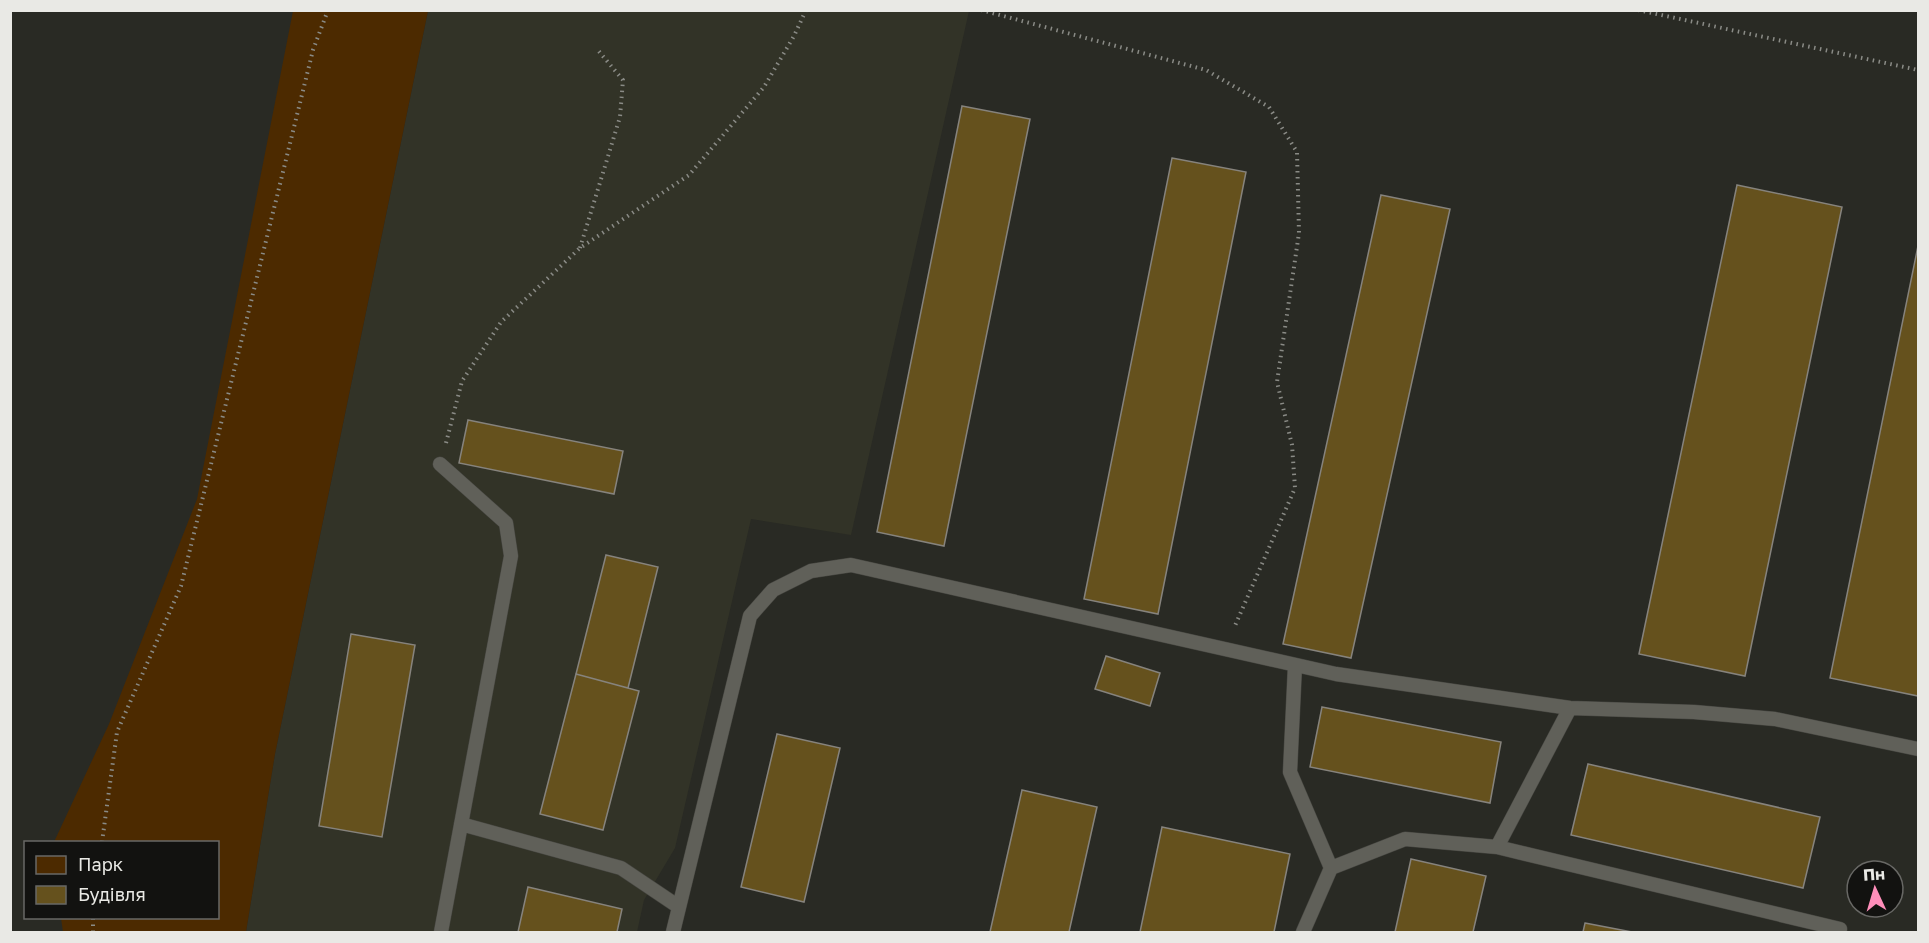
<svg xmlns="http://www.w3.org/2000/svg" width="1929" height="943" viewBox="0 0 1929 943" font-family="'Golos Text',sans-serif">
	<rect width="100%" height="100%" fill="#292a24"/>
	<path fill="#323327" d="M428 11H969L851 535 751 519 675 848 644 900 637 932H246L275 754Z"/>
	<path fill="#4c2a00" d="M293 11H428L275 754 246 932H63L61 918H218V842H54L109 724 197 499Z"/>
	<path fill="#65511d" stroke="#86837d" stroke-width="1.5" d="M962 106 1030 119 944 546 877 532Z
		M1172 158 1246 172 1158 614 1084 599Z
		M1737 185 1842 207 1745 676 1639 654Z
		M1381 195 1450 209 1351 658 1283 644Z
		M1918 246V696L1830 678Z
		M468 420 623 451 614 494 459 463Z
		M606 555 658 567 628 688 576 674Z
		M351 634 415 645 382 837 319 826Z
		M1106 656 1160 673 1150 706 1095 689Z
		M576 674 639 691 603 830 540 814Z
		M1322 707 1501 742 1490 803 1310 767Z
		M777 734 840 748 804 902 741 887Z
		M1588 764 1820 817 1803 888 1571 835Z
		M1022 790 1097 807 1069 932H990Z
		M1162 827 1290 854 1274 932H1140Z
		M1411 859 1486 876 1473 932H1395Z
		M528 887 622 909 617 932H518Z
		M1585 923 1632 932H1583Z"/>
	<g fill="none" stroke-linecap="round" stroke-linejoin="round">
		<defs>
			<path id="service" d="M440 464 506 523 511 556 441 932
				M1295 665 1290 772 1331 868
				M461 824 621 868 679 907
				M1497 847 1840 929
				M673 932 750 616 773 590 811 571 851 565 1336 674 1570 708 1694 712 1775 719 1918 749
				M1303 932 1331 868 1405 839 1497 847 1570 708"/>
		</defs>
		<use href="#service" stroke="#464641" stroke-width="15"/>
		<path stroke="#8a8b86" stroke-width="4" stroke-dasharray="1.5 4.5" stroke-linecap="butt" d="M981 10 1206 70 1269 107 1297 152 1299 233 1277 382 1292 445 1295 488 1234 628
			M1638 10 1918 70
			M580 248 620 117 623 80 596 48
			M446 443 462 381 501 322 580 248 689 175 764 87 794 36 806 10
			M102 842 117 732 181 586 313 50 328 10
			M93 932V918"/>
		<use href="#service" stroke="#606059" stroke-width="14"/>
	</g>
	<rect width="1929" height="943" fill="none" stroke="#e9e9e5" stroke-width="24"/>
	<rect x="24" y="841" width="195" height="78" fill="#121210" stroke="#686865" stroke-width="1.5"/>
	<rect x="36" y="856" width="30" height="18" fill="#4c2a00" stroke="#686865" stroke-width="1.5"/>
	<text x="78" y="871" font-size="18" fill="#e9e9e5">Парк</text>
	<rect x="36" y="886" width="30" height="18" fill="#65511d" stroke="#686865" stroke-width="1.5"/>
	<text x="78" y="901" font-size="18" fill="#e9e9e5">Будівля</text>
	<g transform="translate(1875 889) rotate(356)"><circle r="28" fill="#121210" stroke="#686865" stroke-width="1.5"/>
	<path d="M0-4.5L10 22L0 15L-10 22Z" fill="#ff8eba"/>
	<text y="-9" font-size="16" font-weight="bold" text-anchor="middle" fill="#e9e9e5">Пн</text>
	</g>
</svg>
